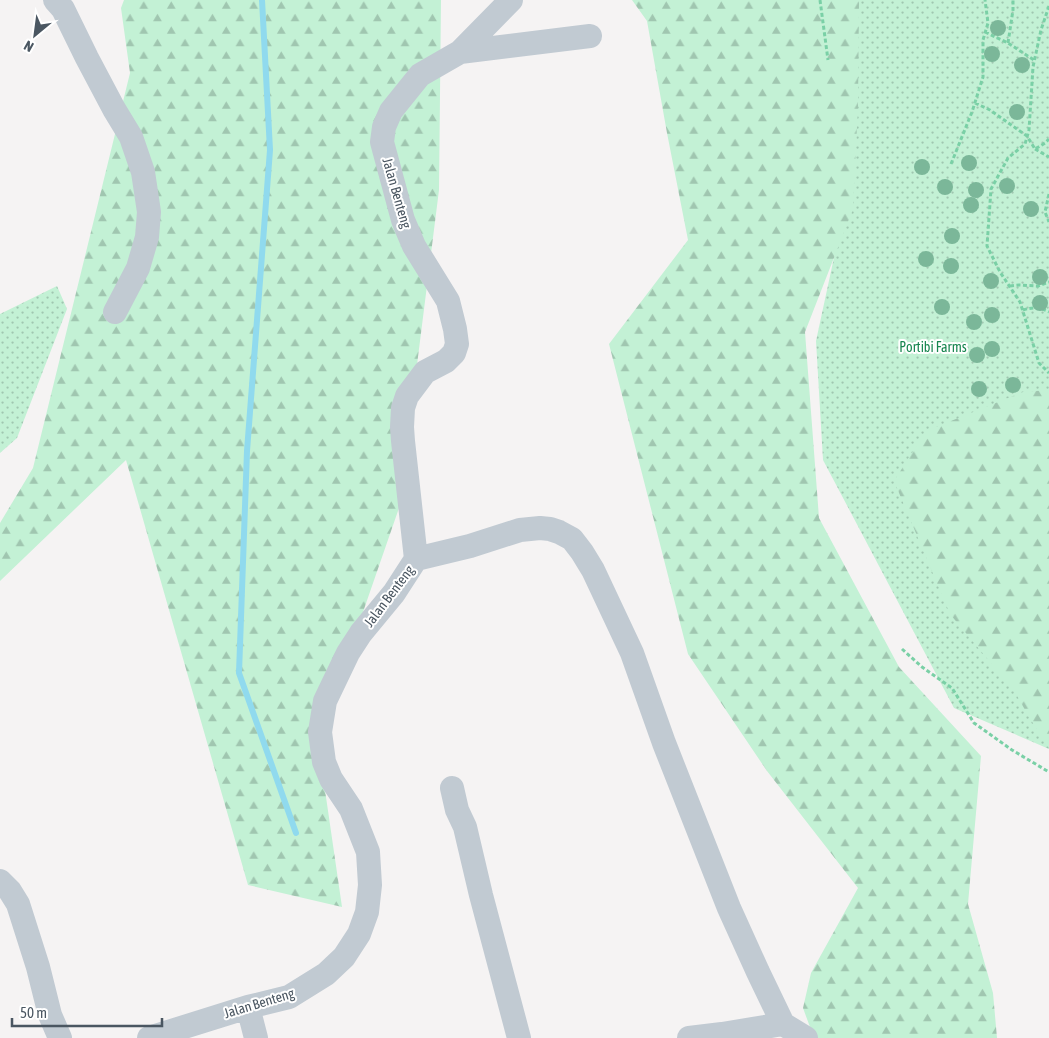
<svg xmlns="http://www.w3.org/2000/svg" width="1049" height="1038" viewBox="0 0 1049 1038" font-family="'Asap Condensed',sans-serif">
	<defs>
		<pattern id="grass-dots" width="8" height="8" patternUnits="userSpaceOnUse" patternTransform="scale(1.25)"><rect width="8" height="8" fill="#c3f1d5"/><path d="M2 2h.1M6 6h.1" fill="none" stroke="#a0c6b0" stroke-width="1.8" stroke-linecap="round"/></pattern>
		<pattern id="forest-firs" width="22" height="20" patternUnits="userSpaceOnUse" patternTransform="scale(1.25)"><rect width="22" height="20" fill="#c3f1d5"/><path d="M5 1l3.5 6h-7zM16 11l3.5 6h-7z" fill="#a0c6b0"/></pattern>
	</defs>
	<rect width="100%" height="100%" fill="#f5f3f3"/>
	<path fill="url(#grass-dots)" d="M856 0H1049V749L954 708 823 460 816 341 855 160Z
		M57 286 67 309 17 438 0 453V314Z"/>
	<path fill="url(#forest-firs)" d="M124 0H441L439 190 399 508 318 742 342 907 248 885 126 460 0 581V523L33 468 130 73 121 8Z
		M632 0H859L858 105 853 209 805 332 819 518 899 667 981 756 968 904 993 993 997 1038H814L803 1008 811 973 858 888 767 771 688 654 609 344 688 240 667 133 647 21Z
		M1049 390V748L1029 717 1015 692 950 614 894 481 926 431 1023 392Z"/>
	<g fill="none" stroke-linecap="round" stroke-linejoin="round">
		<path stroke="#90daee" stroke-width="6" d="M262 0 270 150 247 451 239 673 296 833"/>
		<path stroke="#7ad0a6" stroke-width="3" stroke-dasharray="4 2.5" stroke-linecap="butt" d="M820 0 828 60
			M1049 6 1041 30 1033 67 1029 130 1025 144 1008 158 991 189 987 246 1000 272 1020 302 1039 363 1049 373
			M985 32 1008 43 1034 60
			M1008 43 1013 10V0
			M975 103 990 110 1027 136 1035 149 1045 143 1049 139
			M1035 149 1049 157
			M951 164 972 112 983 77V40L988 23 985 0
			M1049 194 1045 212 1049 222
			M1010 286 1019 285 1038 286 1049 282
			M1023 310C1033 307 1039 307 1049 312
			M902 649 922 667 952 688 974 723 1012 750 1049 772"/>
		<path stroke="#c1cad2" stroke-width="24" d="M55 0 63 9 87 58 114 109 131 137 143 172 149 212 147 237 138 268 115 312
			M460 52 590 36
			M416 559 470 546 520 530 540 528 550 529 559 532 572 539 582 552 593 570 632 653 664 743 729 908 758 972 783 1024 806 1038
			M452 788 457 810 465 827 481 895 519 1038
			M0 881 10 891 18 904 38 967 50 1015 60 1038
			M248 1007 256 1038
			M149 1038 248 1007 289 997 326 974 344 957 359 934 367 912 370 885 368 852 351 809 331 779 324 762 320 732 325 701 348 653 361 633 394 593 416 559 403 441 402 427 403 408 407 396 425 372 446 361 454 353 457 344 455 329 448 301 414 246 403 220 382 142 384 127 391 111 420 75 460 52 511 0
			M689 1038 722 1034 783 1024"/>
	</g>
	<g fill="#7bb799">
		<circle cx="998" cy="28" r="8"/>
		<circle cx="992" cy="54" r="8"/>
		<circle cx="1022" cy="65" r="8"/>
		<circle cx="1017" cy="112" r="8"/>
		<circle cx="969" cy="163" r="8"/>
		<circle cx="922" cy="167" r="8"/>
		<circle cx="1007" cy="186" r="8"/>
		<circle cx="945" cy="187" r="8"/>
		<circle cx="976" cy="190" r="8"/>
		<circle cx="971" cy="205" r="8"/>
		<circle cx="1031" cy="209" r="8"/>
		<circle cx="952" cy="236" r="8"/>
		<circle cx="926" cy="259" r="8"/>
		<circle cx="951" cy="266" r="8"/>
		<circle cx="1040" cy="277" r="8"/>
		<circle cx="991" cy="281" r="8"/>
		<circle cx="1040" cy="303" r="8"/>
		<circle cx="942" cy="307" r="8"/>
		<circle cx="992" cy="315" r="8"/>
		<circle cx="974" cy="322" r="8"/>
		<circle cx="992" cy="349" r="8"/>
		<circle cx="977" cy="355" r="8"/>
		<circle cx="1013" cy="385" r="8"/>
		<circle cx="979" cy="389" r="8"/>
	</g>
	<g text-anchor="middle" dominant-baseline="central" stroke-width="4" stroke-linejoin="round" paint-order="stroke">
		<g font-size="14" fill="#4a5661" stroke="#fff">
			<text transform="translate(397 193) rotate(74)">Jalan Benteng</text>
			<text transform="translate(389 596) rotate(-53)">Jalan Benteng</text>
			<text transform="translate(259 1003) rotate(-17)">Jalan Benteng</text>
		</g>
		<g font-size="14" fill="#17864f" stroke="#fff">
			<text x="933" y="347">Portibi Farms</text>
		</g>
	</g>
	<g transform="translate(35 35) rotate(209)" stroke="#ffffff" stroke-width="4" paint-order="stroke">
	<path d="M0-4L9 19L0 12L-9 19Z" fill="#4a5661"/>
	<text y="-8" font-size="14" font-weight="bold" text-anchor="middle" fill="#4a5661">N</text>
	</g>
	<path d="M12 1018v8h150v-8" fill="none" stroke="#4a5661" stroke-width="2.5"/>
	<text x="20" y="1018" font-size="15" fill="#4a5661" stroke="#ffffff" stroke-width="4" paint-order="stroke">50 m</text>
</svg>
